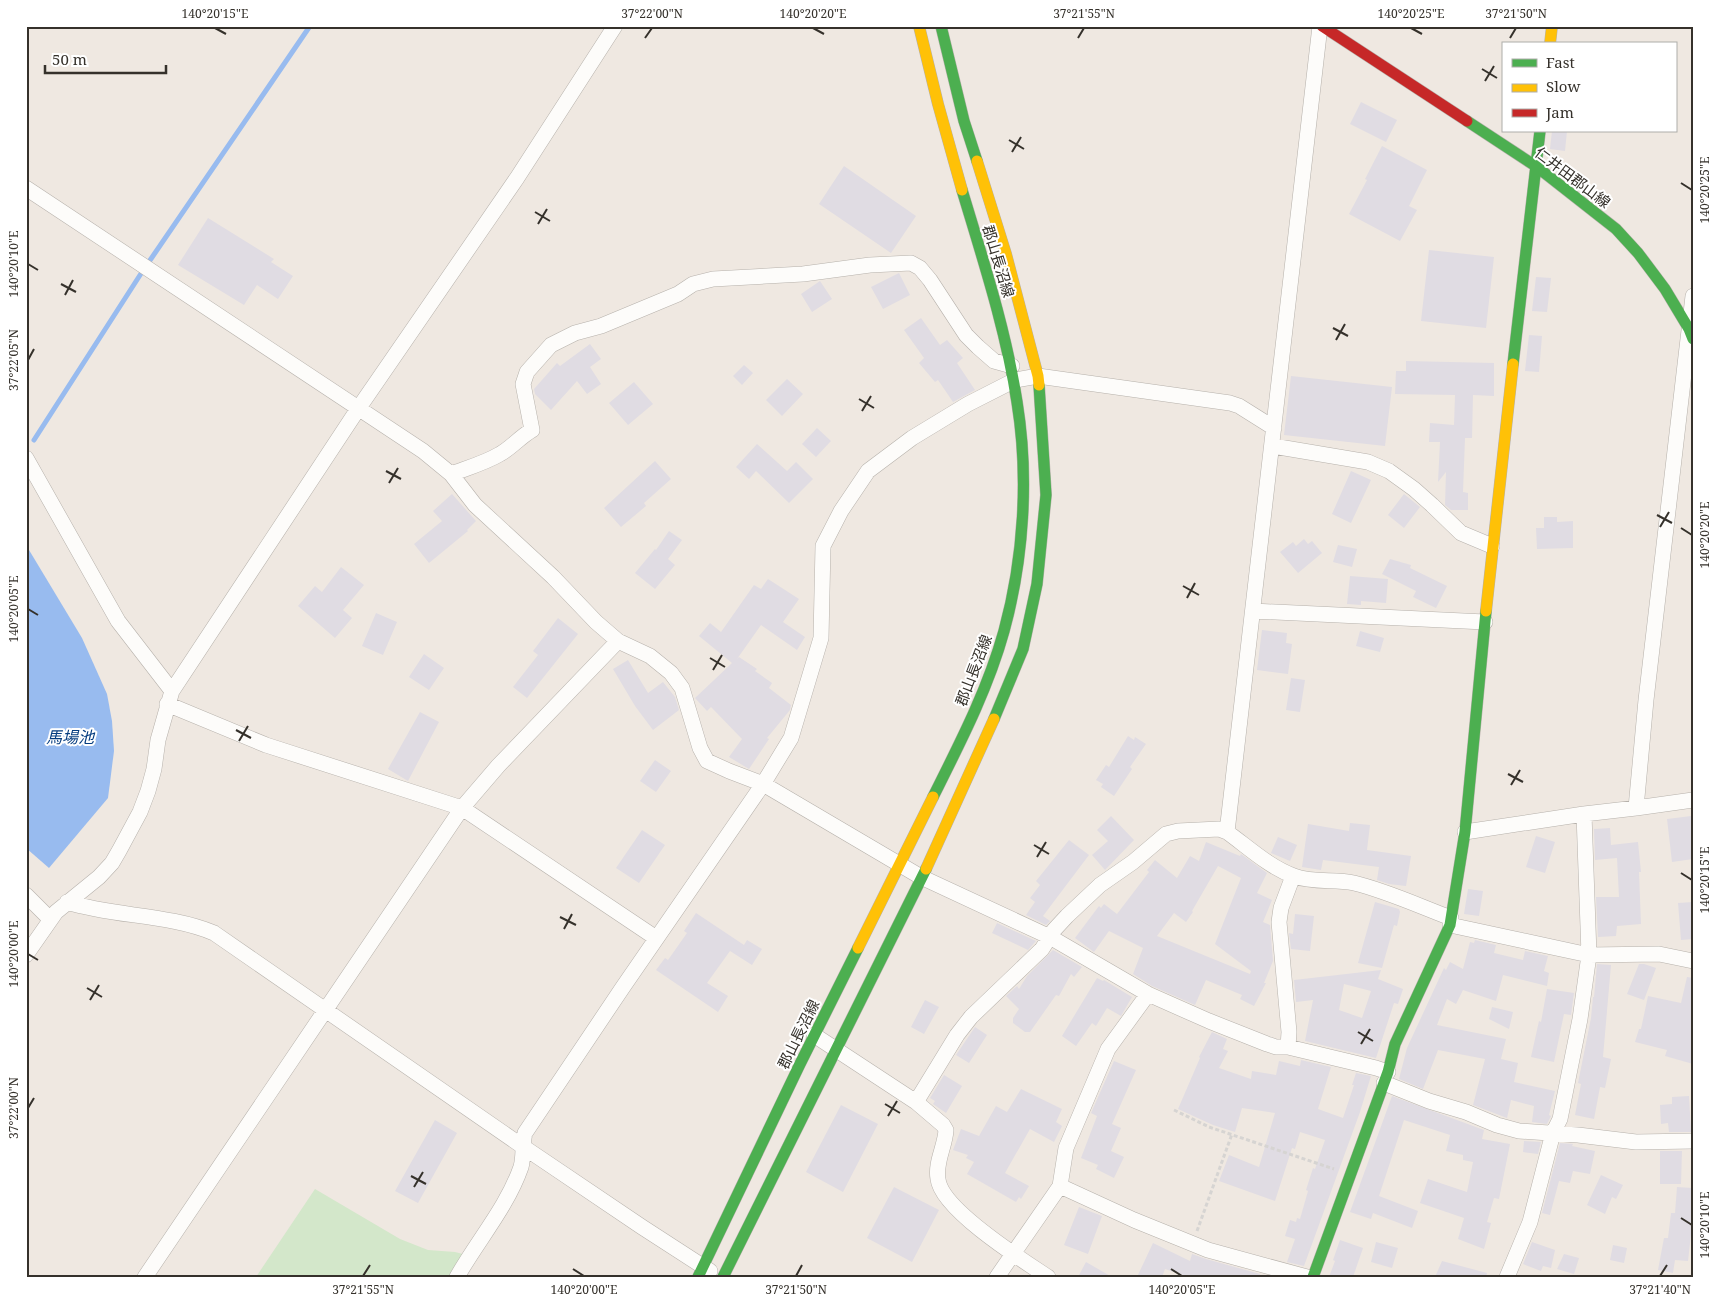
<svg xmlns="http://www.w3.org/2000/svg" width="1719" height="1303" viewBox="0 0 1719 1303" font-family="'Noto Serif','Noto Sans JP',serif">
	<rect width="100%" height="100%" fill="#efe8e1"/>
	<path fill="#d3e7ca" d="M315 1189 400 1239 428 1250 455 1252 467 1255 454 1277H256Z"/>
	<path fill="#98bbef" d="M26 545 82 638 107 694 112 721 114 751 108 798 49 868 26 848Z"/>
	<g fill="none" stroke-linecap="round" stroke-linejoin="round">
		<path stroke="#98bbef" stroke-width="5" d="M34 440 142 272 310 26"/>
	</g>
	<path fill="#e0dce3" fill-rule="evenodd" d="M1361 102 1397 120 1386 142 1350 124Z
		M1552 131H1567L1565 151 1550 149Z
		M1382 146 1427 170 1409 206 1417 210 1400 241 1349 214 1367 180 1365 179Z
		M844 166 916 216 891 253 819 204Z
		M208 218 274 259 271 262 293 276 278 299 257 285 244 305 178 265Z
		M1429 250 1494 257 1486 328 1421 321Z
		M899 273 910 295 883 309 871 287Z
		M1536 277 1551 278 1547 312 1532 311Z
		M820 281 832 299 812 312 801 294Z
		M921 318 940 345 947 340 963 358 957 363 975 390 953 402 938 380 935 382 919 363 924 358 904 330Z
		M1529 335 1542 336 1539 372 1525 371Z
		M590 344 601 359 590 367 601 384 587 394 577 381 551 410 535 394 534 389 557 363 560 366Z
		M1406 361 1494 363V396L1473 395 1472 438H1465L1463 492 1468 493V510H1451L1445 505 1446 472 1438 482 1440 442H1429L1430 423 1454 425 1455 395 1395 394 1396 371H1406Z
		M744 365 753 373 742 385 733 376Z
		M1291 376 1392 387 1385 446 1284 435Z
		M787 379 803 394 782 416 766 400Z
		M634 382 653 404 628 425 609 403Z
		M817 428 831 441 816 457 802 444Z
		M757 444 787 471 796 462 813 479 789 503 756 471 749 479 736 467Z
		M655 461 671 479 644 503 646 506 621 527 604 508Z
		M1351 471 1371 480 1351 523 1332 514Z
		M452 494 476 521 467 530 468 531 429 563 414 544 442 521 433 511Z
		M1404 494 1420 507 1404 528 1388 515Z
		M1544 517H1557V522L1573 521V548L1537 549 1536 528H1544Z
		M669 531 682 540 668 559 675 565 655 589 635 573 655 549 656 550Z
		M1304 539 1308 544 1312 541 1322 553 1298 573 1280 552 1293 542 1296 546Z
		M1338 545 1357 549 1352 567 1333 562Z
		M1390 559 1411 565 1410 568 1447 586 1436 608 1413 597 1416 591 1382 574Z
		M341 567 364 585 343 610 352 618 335 638 298 606 315 586 322 592Z
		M1350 576 1388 579 1386 603 1361 601V605L1347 604Z
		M768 579 799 599 783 622 805 637 797 650 761 625 737 659 739 657 757 669 755 671 772 683 769 688 791 705 790 710 767 738 769 739 749 769 729 757 742 739 711 707 707 711 695 698 732 663 699 636 710 623 721 632 754 585 761 589Z
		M376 613 397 622 383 655 362 646Z
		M558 618 578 634 527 698 513 687 538 655 533 651Z
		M1262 630 1287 633 1286 643 1292 644 1288 674 1257 670Z
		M1360 631 1384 638 1380 652 1356 646Z
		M424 654 444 668 429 690 409 677Z
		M628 660 648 693 663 682 675 697 679 710 653 730 635 706 613 669Z
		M1291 678 1305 680 1300 712 1286 710Z
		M420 712 439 722 408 781 388 769Z
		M1128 736 1134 740 1135 737 1146 744 1130 767 1132 769 1114 796 1101 787 1103 784 1096 780 1106 765 1109 767Z
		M655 760 671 771 656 792 640 781Z
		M1111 816 1134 840 1105 870 1092 855 1108 841 1097 830Z
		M1691 816 1693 859 1672 862 1667 819Z
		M1350 823 1370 825 1367 850 1411 856 1406 886 1389 884 1377 880 1379 867 1323 860 1321 870 1302 867 1308 824 1349 831Z
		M1610 828 1611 845 1638 842 1641 872H1639L1641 924 1617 926 1616 936 1598 937 1596 897H1619L1617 858 1595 860 1594 829Z
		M642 830 665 845 639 883 616 868Z
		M1536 836 1555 842 1545 873 1526 867Z
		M1278 837 1297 845 1290 861 1271 853Z
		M1069 840 1089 855 1043 916 1050 921 1046 925 1026 915 1035 902 1030 898 1040 885 1036 881Z
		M1206 842 1240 856 1241 854 1267 873 1257 893 1272 900 1263 922 1270 925 1273 961 1264 983H1266L1254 1006 1240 999 1242 995 1206 980 1195 1005 1152 986 1133 974 1143 948 1109 931 1094 952 1075 938 1099 906 1101 908 1104 904 1117 914 1149 872 1147 870 1155 860 1177 878 1190 856 1199 861ZM1218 866 1241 878 1215 944 1251 971 1250 974 1157 936 1174 913 1186 922 1193 912 1192 911Z
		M1468 889 1483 891 1479 916 1464 914Z
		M1375 902 1399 909 1400 912 1397 926 1394 925 1382 968 1358 963Z
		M1693 902V939L1681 940 1678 903Z
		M696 913 744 945 747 940 762 949 752 965 730 951 707 983 728 996 718 1012 656 970 665 958 668 960 687 933 684 931Z
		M1295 914 1314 916 1310 951 1291 949 1289 933 1293 934Z
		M997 923 1036 941 1028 950 992 933Z
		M1475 940 1496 945 1494 953 1523 960 1525 951 1548 956 1544 971 1549 973 1547 986 1503 975 1496 1001 1463 990 1456 1004 1447 999 1437 1025 1506 1039 1501 1059 1518 1063 1514 1082 1555 1091 1549 1115 1551 1116 1547 1124 1532 1122 1534 1106 1511 1100 1507 1118 1473 1105 1485 1059 1438 1050 1423 1089 1399 1079 1407 1048 1444 968 1446 970 1450 962 1463 969 1470 942 1474 943Z
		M1053 950 1082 967 1074 977 1071 974 1059 996 1056 995 1030 1032H1025L1013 1023V1018L1019 1009 1006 996 1017 986 1019 989 1027 976Z
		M1597 964 1611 965 1603 1057 1611 1059 1605 1088 1600 1087 1594 1119 1575 1115 1581 1084 1578 1083 1591 1018 1593 997H1594Z
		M1639 964H1644L1656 968 1644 1000 1627 994Z
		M1381 970 1378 979 1403 989 1398 1004 1394 1003 1376 1058 1305 1041 1313 1000 1296 1002 1294 980ZM1344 984 1371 991 1362 1018 1339 1010Z
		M1687 977 1693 978V1064L1665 1056 1667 1050 1635 1042 1639 1029H1641L1648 996 1681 1003Z
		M1097 978 1103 981 1104 980 1132 997 1121 1016 1107 1008 1096 1026 1092 1023 1076 1046 1062 1036Z
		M1547 989 1574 993 1571 1015 1564 1014 1554 1062 1531 1057 1539 1021 1541 1022Z
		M925 1000 939 1007 924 1034 911 1027Z
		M1492 1007 1513 1012 1509 1029 1489 1019Z
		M975 1027 987 1035 969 1063 956 1055Z
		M1212 1032 1227 1039 1223 1049 1228 1051 1219 1068 1251 1079 1252 1071 1276 1075 1279 1061 1300 1066 1301 1060 1331 1067 1318 1109 1343 1118 1354 1085H1352L1356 1073 1371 1076 1360 1112 1304 1266 1287 1262 1295 1239 1285 1236 1290 1220 1296 1222 1297 1218 1300 1219 1308 1191 1306 1190 1313 1168 1315 1169 1325 1140 1300 1132 1295 1149 1292 1148 1275 1201 1219 1181 1229 1155 1259 1167 1275 1113 1242 1108 1235 1132 1213 1125 1178 1109 1200 1058 1199 1057Z
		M1114 1061 1136 1070 1112 1124 1121 1128 1111 1151 1124 1157 1114 1178 1096 1169 1098 1165 1081 1158 1097 1116 1091 1113Z
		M944 1075 962 1086 946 1113 933 1104 935 1101 930 1098Z
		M1021 1089 1062 1109 1056 1122 1062 1126 1054 1142 1030 1129 1005 1173 1029 1186 1021 1199 1019 1197 1016 1202 967 1174 974 1162 966 1158 968 1155 953 1150 961 1129 979 1136 996 1106 1007 1112Z
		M1392 1096 1484 1130 1482 1139 1510 1144 1499 1199 1494 1198 1487 1222 1491 1223 1484 1249 1458 1239 1464 1218 1420 1203 1428 1179 1467 1192 1473 1162 1463 1160V1155L1446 1151 1450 1135 1404 1120 1379 1196 1418 1211 1412 1228 1373 1213 1371 1219 1350 1212Z
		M1689 1096 1691 1132H1669L1668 1123 1661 1124 1660 1105 1672 1104V1097Z
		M841 1105 878 1124 843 1192 806 1172Z
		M435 1120 457 1133 418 1203 395 1191Z
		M1524 1141 1541 1142 1538 1154 1523 1152Z
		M1560 1143 1573 1144 1572 1146 1595 1151 1590 1174 1573 1171 1570 1183 1559 1181 1550 1215 1542 1213Z
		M1660 1151H1682L1681 1184H1660Z
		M1601 1175 1623 1185 1616 1199 1612 1197 1605 1214 1587 1205Z
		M894 1187 939 1210 912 1262 867 1238Z
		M1677 1187 1693 1188V1234H1691L1688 1261 1675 1260 1673 1273 1658 1270 1664 1238H1668L1671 1213H1675Z
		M1079 1207 1102 1216 1088 1254 1064 1245Z
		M1340 1240 1363 1248 1353 1277H1329L1335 1261 1333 1260Z
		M1376 1242 1398 1248 1392 1268 1371 1262Z
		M1532 1242 1555 1250 1551 1268 1543 1266 1541 1271 1523 1264Z
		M1153 1243 1190 1261 1192 1254 1206 1259 1260 1274 1259 1277H1189L1165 1269 1162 1277H1137Z
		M1613 1245 1627 1248 1624 1263 1610 1260Z
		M1564 1254 1579 1258 1574 1274 1557 1269Z
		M1442 1261 1487 1273 1486 1277H1435Z
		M1086 1262 1112 1277H1078Z"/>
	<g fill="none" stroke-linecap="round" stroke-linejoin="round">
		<defs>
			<path id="street" d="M26 188 423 451 451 474 475 505 553 577 596 622 618 641 650 656 671 673 682 688 700 748 707 761 729 771 763 784 921 877 1050 937 1148 994 1209 1021 1267 1044 1276 1047H1288L1376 1068 1388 1072
				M1273 446 1368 462 1389 471 1414 489 1432 505 1461 533 1492 546
				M26 458 118 621 172 691
				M451 474C467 468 485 463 500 454 511 448 520 437 532 430L523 384 527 372 551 345 575 333 601 326 678 294 693 284 713 279 803 274 870 265 911 263 920 268 930 280 966 335 978 347 994 361 1012 366
				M1253 611 1485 622
				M167 704 266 745 462 808 656 938
				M1636 808 1646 700 1693 296
				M1227 832 1320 26
				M1465 832 1584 814 1636 808 1693 800
				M26 895 50 919
				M67 902C115 917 168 914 214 933L522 1146 642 1227 710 1271
				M1450 925 1589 955 1659 954 1693 961
				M26 955 56 912 99 877 112 863 119 851 140 812 148 791 154 769 158 740 172 691 358 409 517 178 615 26
				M814 1035 916 1102
				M1288 1047 1289 1032 1279 922 1281 908 1293 876
				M1384 1083 1429 1101 1466 1112 1497 1125 1519 1131 1578 1135 1636 1142 1693 1141
				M1060 1186 1134 1220 1208 1250 1307 1277
				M145 1277 462 808 498 766 618 641
				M457 1277C478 1240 507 1207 521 1167 524 1156 522 1145 525 1133L623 987 763 784 791 738 821 638 823 546 841 511 868 471 912 438 968 404 1015 380 1038 376 1230 403 1239 406 1274 428
				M997 1277 1060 1186 1066 1148 1108 1049 1148 994
				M1048 1277C1022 1260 941 1209 938 1179 935 1162 945 1147 946 1130L943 1125 916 1102 957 1035 971 1017 1042 949 1054 930 1067 916 1100 885 1133 862 1166 834 1178 831 1219 829 1227 832C1248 847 1269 867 1294 876 1313 883 1334 879 1354 883 1387 891 1419 906 1451 918
				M1507 1277 1530 1222 1553 1133 1560 1119 1580 1019 1589 955 1584 814"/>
			<path id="fast" d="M941 26 964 121 977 161
				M1467 121 1537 167 1616 229 1638 253 1665 289 1689 329 1693 339
				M1513 364 1540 131
				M994 719 1023 649 1037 584 1046 495 1039 385
				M933 797C960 743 988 689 1004 631 1024 558 1029 476 1017 402 1006 330 983 260 962 190
				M698 1277 800 1064 858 948
				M723 1277 926 869
				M1313 1277 1388 1072 1395 1044 1450 925 1465 832 1486 611"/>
			<path id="slow" d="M919 26 938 104 962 190
				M1550 44 1552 26
				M977 161 1006 254 1038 376 1039 385
				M1486 611 1513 364
				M926 869 994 719
				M858 948 933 797"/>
			<path id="jam" d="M1322 26 1467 121"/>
		</defs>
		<use href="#street" stroke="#b6b1ab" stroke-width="16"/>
		<use href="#fast" stroke="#b6b1ab" stroke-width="12"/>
		<use href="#slow" stroke="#b6b1ab" stroke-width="12"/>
		<use href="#jam" stroke="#b6b1ab" stroke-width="12"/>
		<path stroke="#d6d4d2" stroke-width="3" stroke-dasharray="4 2.5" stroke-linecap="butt" d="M1174 1110 1209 1127 1334 1169
			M1197 1231 1232 1134"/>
		<use href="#street" stroke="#fdfcfa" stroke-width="15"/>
		<use href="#fast" stroke="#4caf50" stroke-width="11"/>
		<use href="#slow" stroke="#ffc107" stroke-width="11"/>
		<use href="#jam" stroke="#c62828" stroke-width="11"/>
	</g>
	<path fill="none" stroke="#35312b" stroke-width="2" d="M215 28 226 34M813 28 824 34M1411 28 1422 34M645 38 652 28M1078 38 1084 28M1510 38 1516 28M1482 69 1497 78M1485 81 1494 66M1009 140 1024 149M1012 152 1021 137M1681 183 1692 190M535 212 550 221M538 224 547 209M28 264 38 270M61 284 76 292M65 295 73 280M1333 328 1348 336M1336 340 1345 324M28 360 34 349M859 399 874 408M862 411 871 396M386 471 401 479M389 483 398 468M1657 515 1672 523M1660 527 1669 512M1681 528 1692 535M1183 586 1199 595M1187 598 1195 583M28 609 38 615M710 658 725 667M713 670 722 655M236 730 251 738M239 741 248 726M1508 774 1523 782M1511 785 1520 770M1034 845 1049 854M1037 857 1046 842M1681 873 1692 880M560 917 576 925M564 929 572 914M28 954 38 960M87 988 102 997M90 1000 99 985M1358 1032 1373 1041M1361 1044 1370 1029M885 1104 900 1113M28 1108 34 1098M888 1116 897 1101M411 1176 426 1184M414 1187 423 1172M1681 1218 1692 1225M573 1269 584 1276M1171 1269 1182 1276M363 1276 370 1265M796 1276 802 1265M1660 1276 1667 1265"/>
	<g text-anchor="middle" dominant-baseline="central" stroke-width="4" stroke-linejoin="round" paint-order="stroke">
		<g font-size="15" fill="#35312b" stroke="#fff">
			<text transform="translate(1573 177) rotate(37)">仁井田郡山線</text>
			<text transform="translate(999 261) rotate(73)">郡山長沼線</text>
			<text transform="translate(973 670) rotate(-69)">郡山長沼線</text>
			<text transform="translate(798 1034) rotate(-64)">郡山長沼線</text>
		</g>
		<g font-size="16" font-style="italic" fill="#053c7f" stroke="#fff">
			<text x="70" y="737">馬場池</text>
		</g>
	</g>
	<rect width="1719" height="1303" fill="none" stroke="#ffffff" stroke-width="55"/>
	<rect x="1502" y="42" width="175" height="90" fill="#ffffff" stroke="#aeadaa"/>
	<rect x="1512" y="59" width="25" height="8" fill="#4caf50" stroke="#aeadaa"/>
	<text x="1546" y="68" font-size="15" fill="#35312b">Fast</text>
	<rect x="1512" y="84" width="25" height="8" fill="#ffc107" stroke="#aeadaa"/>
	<text x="1546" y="92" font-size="15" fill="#35312b">Slow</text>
	<rect x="1512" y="109" width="25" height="8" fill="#c62828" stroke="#aeadaa"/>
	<text x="1546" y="118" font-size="15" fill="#35312b">Jam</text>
	<path d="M45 65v8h121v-8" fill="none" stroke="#35312b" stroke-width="2.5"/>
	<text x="52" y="65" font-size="15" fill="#35312b" stroke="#ffffff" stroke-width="4" paint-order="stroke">50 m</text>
	<rect x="28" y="28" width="1664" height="1248" fill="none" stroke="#35312b" stroke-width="2"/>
	<g font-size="12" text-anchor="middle" fill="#35312b">
		<text x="215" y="18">140°20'15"E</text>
		<text x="652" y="18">37°22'00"N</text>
		<text x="813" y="18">140°20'20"E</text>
		<text x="1084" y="18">37°21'55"N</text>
		<text x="1411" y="18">140°20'25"E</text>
		<text x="1516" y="18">37°21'50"N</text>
		<text transform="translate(1705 190) rotate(-90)" y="4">140°20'25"E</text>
		<text transform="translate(14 264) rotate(-90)" y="4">140°20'10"E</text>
		<text transform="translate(14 360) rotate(-90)" y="4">37°22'05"N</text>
		<text transform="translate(1705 535) rotate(-90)" y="4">140°20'20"E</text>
		<text transform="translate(14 609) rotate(-90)" y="4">140°20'05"E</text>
		<text transform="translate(1705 880) rotate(-90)" y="4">140°20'15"E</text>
		<text transform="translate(14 954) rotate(-90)" y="4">140°20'00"E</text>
		<text transform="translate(14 1108) rotate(-90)" y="4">37°22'00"N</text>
		<text transform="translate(1705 1225) rotate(-90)" y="4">140°20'10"E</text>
		<text x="363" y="1294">37°21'55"N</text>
		<text x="584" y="1294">140°20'00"E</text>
		<text x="796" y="1294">37°21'50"N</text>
		<text x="1182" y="1294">140°20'05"E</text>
		<text x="1660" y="1294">37°21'40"N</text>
	</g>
</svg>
